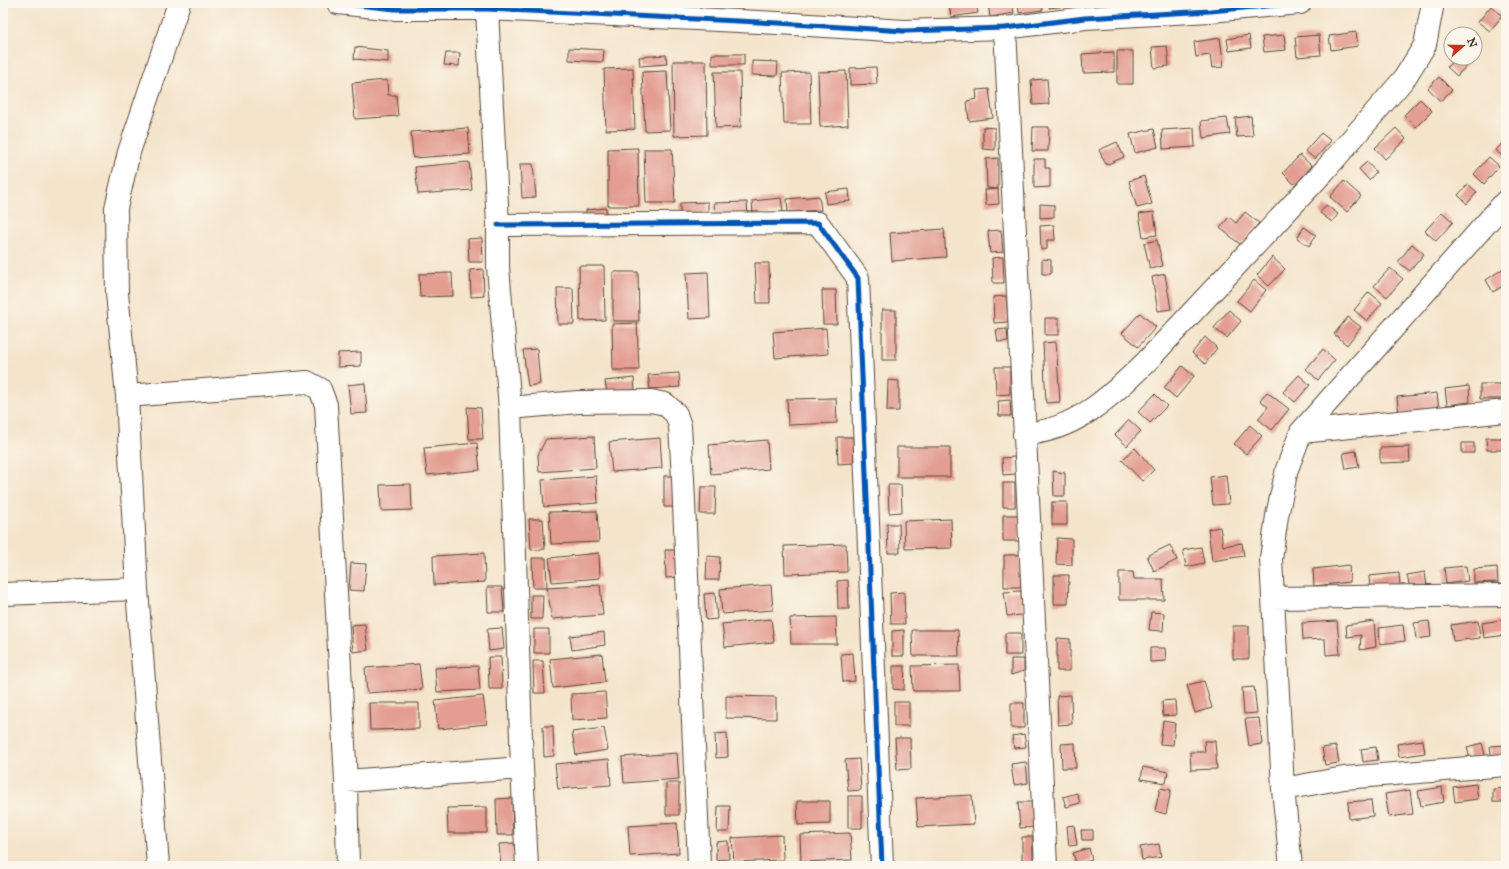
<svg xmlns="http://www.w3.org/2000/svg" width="1509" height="869" viewBox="0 0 1509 869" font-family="'IM FELL Great Primer',serif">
	<rect width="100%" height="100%" fill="#fbf7ec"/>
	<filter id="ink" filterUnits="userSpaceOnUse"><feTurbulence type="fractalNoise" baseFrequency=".025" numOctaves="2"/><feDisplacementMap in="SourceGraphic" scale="8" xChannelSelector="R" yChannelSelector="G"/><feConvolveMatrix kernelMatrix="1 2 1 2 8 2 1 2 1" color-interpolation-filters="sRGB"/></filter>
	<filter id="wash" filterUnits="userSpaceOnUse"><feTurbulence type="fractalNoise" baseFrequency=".012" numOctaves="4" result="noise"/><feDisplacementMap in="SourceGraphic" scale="16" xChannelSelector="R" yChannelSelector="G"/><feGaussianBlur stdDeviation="0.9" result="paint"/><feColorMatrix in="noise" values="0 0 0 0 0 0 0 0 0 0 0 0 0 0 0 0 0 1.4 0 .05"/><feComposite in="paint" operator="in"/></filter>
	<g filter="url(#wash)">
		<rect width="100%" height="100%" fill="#f4e4cb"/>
		<g id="blocks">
			<path fill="#e39d91" d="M949 3H976L978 13 951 17Z
				M988 3H1012L1014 13 990 17Z
				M1018 3H1042L1043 10 1019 13Z
				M1049 3H1075V5L1049 8Z
				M1491 6 1502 16 1490 31 1478 22Z
				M1356 32 1358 46 1331 50 1329 36Z
				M1249 35 1251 48 1229 51 1227 39Z
				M1284 35 1286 50 1264 52 1262 37Z
				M1319 35 1321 55 1297 57 1295 37Z
				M1220 38 1224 67 1212 68 1210 55 1196 57 1194 42Z
				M1167 46 1169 66 1154 68 1152 47Z
				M355 47 388 51V62L354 59Z
				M569 48 604 50 603 62 569 60Z
				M1117 51H1133V84H1117Z
				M1114 52V72L1083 73 1082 54Z
				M446 53H460L459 66 444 65Z
				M712 54H744V65H712Z
				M666 55 667 64 640 66 639 57Z
				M1455 58H1461L1468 64 1457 76 1447 67Z
				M673 61H706L707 135 674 136Z
				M752 61 778 62 777 76 752 75Z
				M876 67 877 84 850 85V68Z
				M633 68 635 129 606 130 604 69Z
				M667 71 670 130 645 131 642 72Z
				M846 71 848 125 820 127 818 72Z
				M714 72H740L741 127 716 128Z
				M809 72 811 124H784L782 73Z
				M1439 77 1452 90 1440 101 1428 88Z
				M1047 79 1049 104 1033 105 1031 80Z
				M387 80 388 95H396L398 116 355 119 352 83Z
				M989 89 993 118 969 121 967 101 977 99 976 90Z
				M1420 99 1432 111 1416 127 1404 115Z
				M1251 116 1253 136 1237 137 1235 118Z
				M1227 118 1230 134 1203 138 1201 121Z
				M983 127 995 128V150L983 149Z
				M1033 127H1049L1048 151H1032Z
				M468 128 470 154 413 158 411 132Z
				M1194 128 1195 147 1163 149 1162 130Z
				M1396 128 1406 139 1385 159 1375 148Z
				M1154 129 1158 147 1135 153 1130 134Z
				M1321 133 1331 141 1315 159 1305 151Z
				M1506 139V160L1496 150Z
				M1117 142 1124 157 1106 165 1099 150Z
				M638 148 639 206H608V149Z
				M644 149H672L675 203H646Z
				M1300 155 1312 166 1295 185 1283 173Z
				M1489 157 1499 166 1484 184 1474 174Z
				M998 158V189L999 204 986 205 985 190 998 189 987 188 986 159Z
				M1034 159H1045V168H1050V187L1034 188Z
				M469 162 472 190 418 194 415 167Z
				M1367 162 1376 172 1369 180 1359 169Z
				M520 164H533L536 197 522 198Z
				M1144 176 1152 204 1137 208 1129 181Z
				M1344 181 1361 196 1347 212 1330 197Z
				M1468 184 1477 192 1467 204 1458 195Z
				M849 189 850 201 826 204 825 192Z
				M819 196 821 210 788 212 787 199Z
				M781 198 783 212 753 215 752 201Z
				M708 202V215L680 216V203Z
				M747 202 748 216 715 218 714 203Z
				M1040 204 1054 205V217L1040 218Z
				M1326 205 1338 214 1332 222 1320 213Z
				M606 208 607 220 587 221 586 210Z
				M1154 212 1157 235 1143 237 1139 214Z
				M1245 212 1259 223 1241 245 1220 228 1229 217 1236 223Z
				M1442 212 1453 222 1436 241 1425 231Z
				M1054 225 1055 240H1047V249L1041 250 1040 226Z
				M1304 227 1316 235 1309 246 1297 238Z
				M944 229 946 257 892 261 890 233Z
				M1001 230 1003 252 990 253 988 231Z
				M482 238 483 262H469L468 239Z
				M1157 240 1163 266 1150 269 1144 243Z
				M1412 244 1424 254 1410 271 1398 262Z
				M1003 257 1004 283H993L992 258Z
				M1272 257 1285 269 1269 286 1257 275Z
				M1042 259 1051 260V274H1042Z
				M755 263H769L770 303H757Z
				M579 266H604L605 320 580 321Z
				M1390 268 1403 279 1387 297 1374 286Z
				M1504 268 1506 271V284L1493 292 1486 280Z
				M483 269 484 296 471 297 470 270Z
				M613 272H638L639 321H613Z
				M708 272 710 318 689 319 686 273Z
				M452 273 453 296 420 297 419 274Z
				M1165 274 1171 309 1158 311 1152 277Z
				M1254 280 1266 290 1250 311 1237 301Z
				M557 288H573L574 324H558Z
				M822 290H836L837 324H823Z
				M1369 292 1382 303 1367 321 1354 310Z
				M1006 296 1008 322 994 323 993 297Z
				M882 310H896V360H882Z
				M1229 310 1241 321 1227 338 1214 328Z
				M1140 313 1156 327 1138 347 1122 333Z
				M1348 317 1361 327 1347 345 1334 334Z
				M1045 318H1059V335H1045Z
				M637 323 639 370H613L612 324Z
				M826 328 828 354 775 358 773 332Z
				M1007 329 1008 341 998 342 996 330Z
				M1205 337 1217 348 1205 364 1192 353Z
				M1056 342 1060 402 1046 403 1043 343Z
				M537 349 540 384 528 386 523 350Z
				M1323 349 1335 360 1318 380 1306 369Z
				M361 352V366L338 367V353Z
				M1182 366 1194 376 1176 398 1164 388Z
				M995 367H1010V394L996 395Z
				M679 373 680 387 650 389 648 375Z
				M1299 375 1310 385 1295 402 1283 392Z
				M634 378 635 390 607 393 605 381Z
				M888 380 899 381V411H887Z
				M365 383 367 413 351 414 348 385Z
				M1480 384H1506V399H1480Z
				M1469 386 1470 402 1447 405 1445 389Z
				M1267 392 1289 409 1272 430 1258 419 1268 407 1260 400Z
				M1437 393 1439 410 1399 414 1397 397Z
				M1155 394 1167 406 1150 423 1138 412Z
				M836 398 837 423 788 425 787 399Z
				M1010 400 1011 416H999L998 401Z
				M467 407 481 408 483 439H469Z
				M1129 420 1141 431 1127 446 1115 435Z
				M1250 425 1262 436 1246 454 1234 444Z
				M594 436 596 468 539 472 538 455 546 439Z
				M837 437H853L854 463 838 464Z
				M660 438 662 468 612 472 609 442Z
				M1486 438H1506V450H1487Z
				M767 440 769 469 711 474 709 445Z
				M477 443 480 470 427 475 424 448Z
				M1462 443H1474V453H1462Z
				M897 447H950V477H897Z
				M1409 447 1410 462 1380 463V448Z
				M1135 448 1154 470 1142 481 1122 460Z
				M1356 451 1359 467 1346 469 1343 453Z
				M1015 457 1016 474 1003 475 1002 458Z
				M1053 471 1065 473V496H1054Z
				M1226 475 1229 504 1213 505 1210 477Z
				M596 476 598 503 544 507 542 480Z
				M664 476H677L678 507H664Z
				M1003 483H1015V507H1003Z
				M411 484 412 510 381 511 380 485Z
				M888 485H901L902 512 889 513Z
				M701 487H716L715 514H700Z
				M1052 502H1067V525H1052Z
				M597 511 599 542 551 544 549 512Z
				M1003 515H1020V541H1003Z
				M529 519H543L545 549 531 550Z
				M951 519 952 548 905 549 904 521Z
				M887 524H899L900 553H888Z
				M1220 527 1223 546 1242 543 1244 556 1212 561 1208 529Z
				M1057 538 1072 539V565L1056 564Z
				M846 544 847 572 785 574 784 546Z
				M1170 545 1177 560 1154 571 1147 556Z
				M1201 547 1204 563 1186 567 1183 550Z
				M665 550H678L679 577 666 578Z
				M484 553 485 582 434 585 433 556Z
				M599 553 600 578 552 582 549 558Z
				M1004 555H1020L1021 587H1004Z
				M707 556 720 557 719 580H706Z
				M532 558H546L547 588H533Z
				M351 563 366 564 364 591 349 590Z
				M1349 565 1350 582 1314 586 1313 569Z
				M1466 566 1468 581 1446 584 1444 568Z
				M1497 567 1498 582 1474 583V569Z
				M1119 572H1133L1134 579H1163L1164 600H1119Z
				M1425 572 1427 586 1410 588 1407 575Z
				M1399 573 1400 586 1370 589 1369 576Z
				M1054 575H1069L1068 604H1054Z
				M848 580 849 609H838L837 581Z
				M600 585 603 615 552 619 547 588Z
				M771 585 773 610 722 614 720 589Z
				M487 587H502L504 612H488Z
				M1021 591 1023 615 1007 616 1004 592Z
				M904 592 905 624H891L890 593Z
				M715 593 717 619 706 620 704 594Z
				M531 595H543L542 619H531Z
				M1151 612 1164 613 1163 631 1149 630Z
				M836 617 837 644H791L790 618Z
				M771 619 774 642 725 647 722 624Z
				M1506 619V635L1484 638 1482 623Z
				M1337 621 1340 654 1326 655 1325 639 1303 640 1302 623Z
				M1374 621 1376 647 1360 650 1361 635 1347 637 1346 625Z
				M1429 621 1431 637 1416 639 1414 623Z
				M1478 621 1480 638 1453 641 1451 625Z
				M365 624 368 650 353 652 351 625Z
				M1403 625 1405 641 1380 644 1379 628Z
				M1233 626H1249V659H1233Z
				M502 628 504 649 489 651 487 629Z
				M534 629H549V653H534Z
				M904 630V656H892V631Z
				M912 630H958L959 656H913Z
				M604 632 605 645 572 650 570 636Z
				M1005 633H1021V655H1005Z
				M1057 638 1070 639V671H1057Z
				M1150 648H1165L1166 661 1150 662Z
				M853 653 855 681 843 682 841 654Z
				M602 654 605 682 553 688 550 659Z
				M488 657H501L502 689H489Z
				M1011 659H1024V671L1011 675Z
				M533 661H543L545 693H534Z
				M419 664 422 689 367 693 365 668Z
				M959 665 960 691H913L912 666Z
				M478 666 480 690 437 692 435 668Z
				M893 666H905L904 690 893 689Z
				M1204 681 1212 708 1195 713 1187 685Z
				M1254 687 1257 713 1244 714 1242 688Z
				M605 692 607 718 572 720 571 694Z
				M1071 695 1072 724 1058 725 1057 696Z
				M483 696 487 724 438 729 435 701Z
				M726 696 776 697V719L726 718Z
				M1175 700 1176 715 1163 716 1162 701Z
				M894 702H909V726H894Z
				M369 703H419V729L370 730Z
				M1011 703H1024V728H1011Z
				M1259 718 1262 744 1249 746 1245 719Z
				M1163 721 1175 723 1173 745 1160 744Z
				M543 726H553L554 756 544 757Z
				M604 728 608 750 576 755 572 732Z
				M727 733 728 757 716 758 715 734Z
				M1024 734 1026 747 1014 748 1012 736Z
				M895 738H910L911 769 897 770Z
				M1423 740 1425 753 1399 757 1397 744Z
				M1204 741H1215L1217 769 1191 770 1190 752H1205Z
				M1075 743 1076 768H1062L1061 744Z
				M1482 743 1485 755 1470 759 1467 747Z
				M1506 745V758L1492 760 1490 746Z
				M1336 746 1339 763 1325 765 1322 748Z
				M1376 747 1378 760 1363 762 1361 749Z
				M677 753 679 779 624 783 622 757Z
				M609 759 611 785 558 789 555 764Z
				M859 759 861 790 848 791 845 760Z
				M1026 762 1028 783 1014 785 1011 764Z
				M1143 767 1168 772 1166 783 1141 779Z
				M666 783H679V815H666Z
				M1476 784 1478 799 1455 802 1453 787Z
				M1442 787 1444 802 1421 806 1418 791Z
				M1160 788 1171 790 1166 814 1155 811Z
				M1506 788V802H1493V789Z
				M1410 790 1413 814 1389 817 1385 794Z
				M1077 793 1080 803 1066 807 1063 797Z
				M972 795 974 824 918 827 916 798Z
				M848 796H862V828H848Z
				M512 798 513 835H497L496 799Z
				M1371 800 1373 816 1349 819 1348 802Z
				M797 801H830V824L798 825Z
				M1018 802H1036L1037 827 1020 828Z
				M718 806H730L729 832H717Z
				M487 807V833H448L447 808Z
				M677 823 679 853 630 856 628 826Z
				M1074 825 1077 845 1069 846 1067 826Z
				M1081 830H1093V840H1082Z
				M850 833 852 860 801 862 800 835Z
				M782 835 783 860 734 862 732 838Z
				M1022 837H1033V863H1022Z
				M728 841 729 859 716 860V842Z
				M516 843 518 866H501L499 844Z
				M1159 844 1161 857 1142 860 1140 847Z
				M1089 848 1092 860 1082 863 1083 866H1077L1073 853Z"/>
		</g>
	</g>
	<g filter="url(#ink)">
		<use href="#blocks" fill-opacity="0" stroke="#574638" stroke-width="1"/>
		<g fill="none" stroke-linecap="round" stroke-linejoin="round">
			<defs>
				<path id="minor" d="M338 3 395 9H487L778 23 904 31 1005 28 1085 18 1210 11 1300 3
					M487 9 498 225V267L510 408 522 768 527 866
					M1005 28 1046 866
					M498 225 818 223 858 278 882 866
					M127 396 307 382 320 389 326 405 346 781 348 866
					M510 408 578 402 651 401 665 404 676 414 680 426 683 479 699 866
					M1301 432 1506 411
					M1024 434C1076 431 1112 395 1147 361L1325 170 1404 79 1425 45 1433 3
					M3 594 137 589
					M1273 598 1506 595
					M346 781 522 768
					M1283 789 1344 778 1506 765
					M158 866 137 589 127 396 117 293 116 208 129 152 179 3
					M1291 866 1283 789 1271 559 1277 516 1287 469 1301 432 1506 201"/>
			</defs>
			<use href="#minor" stroke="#574638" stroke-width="24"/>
			<use href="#minor" stroke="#fff" stroke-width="22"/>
			<defs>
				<path id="cycleway" d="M338 3 395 9H487L778 23 904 31 1005 28 1085 18 1210 11 1300 3
					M498 225 818 223 858 278 882 866"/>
			</defs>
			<use href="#cycleway" stroke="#fbf7ec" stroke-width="8"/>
			<use href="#cycleway" stroke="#0057b8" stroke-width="5"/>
		</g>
	</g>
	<rect width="1509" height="869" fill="none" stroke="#fbf7ec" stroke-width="16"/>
	<g transform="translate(1463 46) rotate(70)"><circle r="19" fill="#fbf7ec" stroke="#aea59a"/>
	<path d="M0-3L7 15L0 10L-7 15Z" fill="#c8321e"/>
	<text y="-6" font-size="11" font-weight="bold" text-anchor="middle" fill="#3b2a1e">N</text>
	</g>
</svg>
